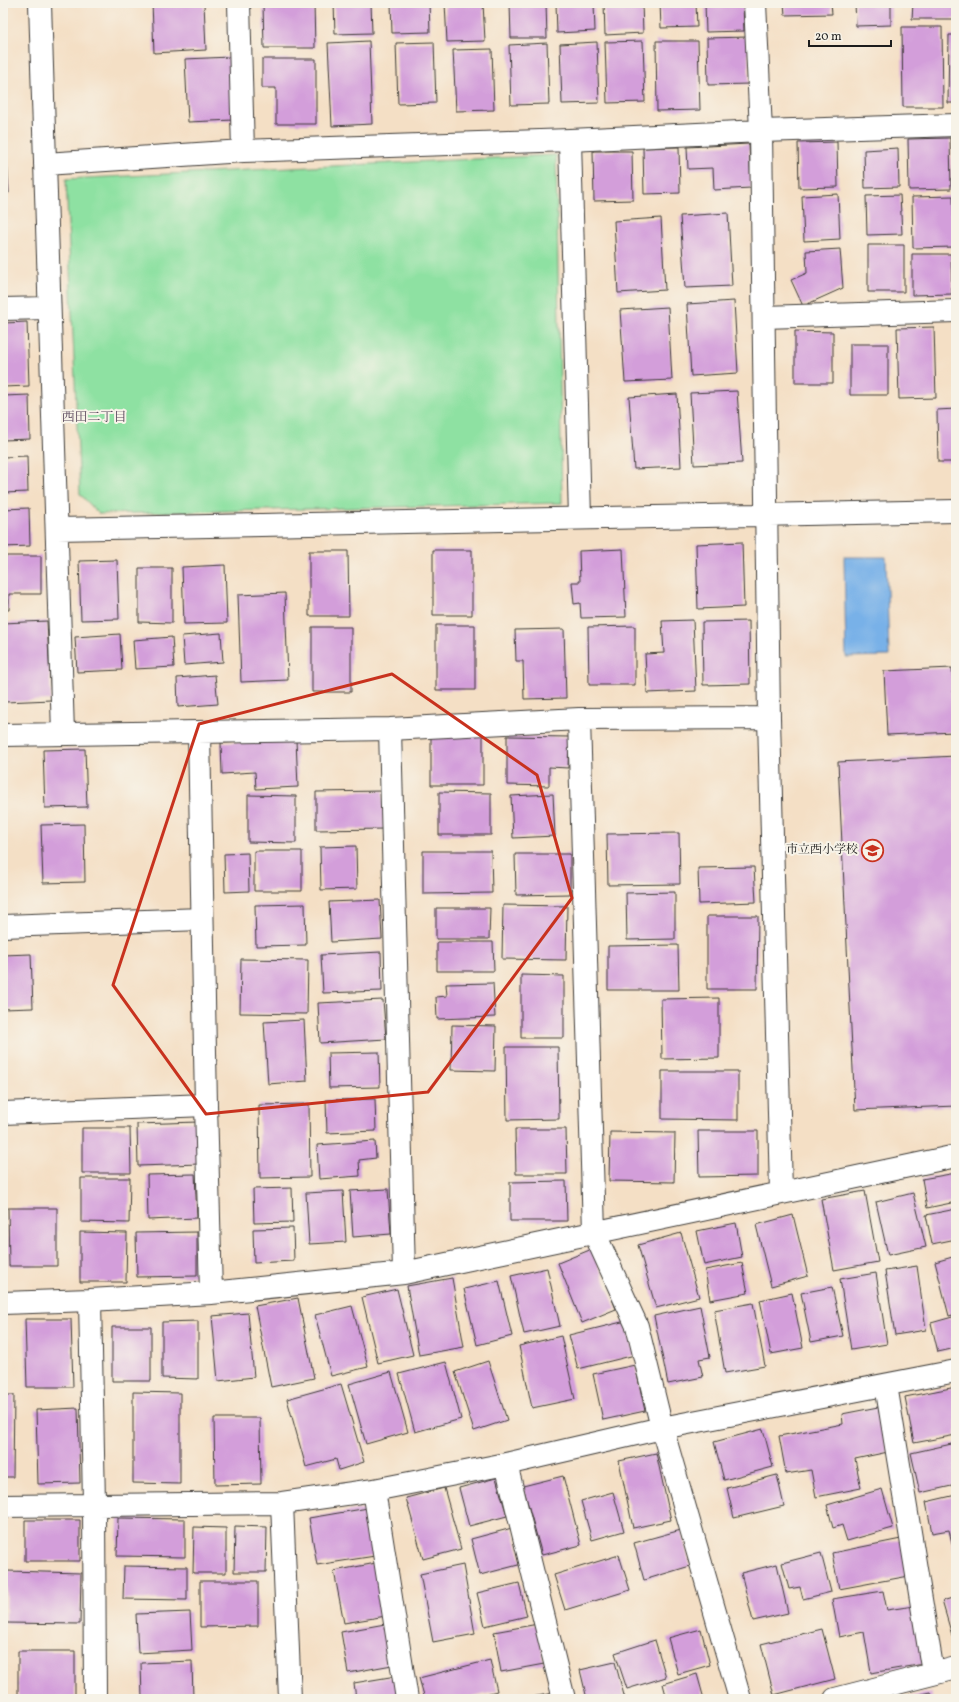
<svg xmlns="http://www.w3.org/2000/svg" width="959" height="1702" viewBox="0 0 959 1702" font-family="Vollkorn,'Noto Serif JP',serif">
	<rect width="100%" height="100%" fill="#f7f3e8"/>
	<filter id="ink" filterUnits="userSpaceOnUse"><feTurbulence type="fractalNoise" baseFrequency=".025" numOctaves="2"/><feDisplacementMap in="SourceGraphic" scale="8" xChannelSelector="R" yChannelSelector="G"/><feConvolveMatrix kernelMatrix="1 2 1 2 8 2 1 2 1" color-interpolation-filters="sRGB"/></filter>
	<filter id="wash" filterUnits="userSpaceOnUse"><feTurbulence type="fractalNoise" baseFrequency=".012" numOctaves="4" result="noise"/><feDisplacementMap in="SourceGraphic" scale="16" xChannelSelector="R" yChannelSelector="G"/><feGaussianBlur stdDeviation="0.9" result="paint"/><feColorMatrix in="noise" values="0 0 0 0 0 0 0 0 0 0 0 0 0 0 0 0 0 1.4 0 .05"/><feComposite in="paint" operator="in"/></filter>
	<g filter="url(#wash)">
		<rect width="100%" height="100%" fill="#f4dfc5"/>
		<path fill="#8ee1a2" stroke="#557e5f" d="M556 155 562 503 99 514 80 494 66 179Z"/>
		<path fill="#78b1e8" stroke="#4a6682" d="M844 557H886L889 656 846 657Z"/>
		<g id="blocks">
			<path fill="#d39eda" d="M152 3H204L206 50 154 53Z
				M263 3H314L315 48H264Z
				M334 3H371L372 33 335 34Z
				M391 3H429L430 32 392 33Z
				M445 3H483L485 41 447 42Z
				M510 3H546L547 38H511Z
				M556 3H594L595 31 557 33Z
				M604 3H642L643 33 605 35Z
				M660 3H696L697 27 661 28Z
				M705 3H743L744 31 706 32Z
				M784 3H831L832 14 785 15Z
				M855 3H891V25L856 26Z
				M913 3H956V19H912Z
				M902 27H942L943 107H903Z
				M949 35H956V103H948Z
				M748 37 749 84 708 85 707 38Z
				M369 41 372 124 332 126 328 43Z
				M643 41 645 102 607 103 605 42Z
				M656 41H698L700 110 657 111Z
				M434 42 436 103 398 104 396 43Z
				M597 42 599 103 562 104 560 44Z
				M547 43 549 104 511 105 509 45Z
				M492 49 494 110 456 111 453 50Z
				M230 57 233 120 188 122 185 59Z
				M262 59H316V124H276V88H262Z
				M950 138 951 189 909 190 908 139Z
				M3 141H6L9 193H3Z
				M837 142 838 187 799 188 798 143Z
				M749 144 751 188 714 190 713 168 688 169 687 147Z
				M679 147 680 193 644 194 643 148Z
				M898 148 899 187 865 188 864 150Z
				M593 151H632L633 200 594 201Z
				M838 194 840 239 804 241 802 196Z
				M900 195 902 234 867 235 866 196Z
				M953 196 954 247 913 248 912 197Z
				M728 213 732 286 685 288 680 216Z
				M661 218 665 290 618 293 614 221Z
				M868 245H904V292H868Z
				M840 249 843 288 803 306 791 280 807 273 806 251Z
				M912 254H951L952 294 912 295Z
				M734 301 738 373 691 376 687 304Z
				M668 307 672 380 625 382 620 310Z
				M27 322 29 386 3 387V323Z
				M956 323V354H955L954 324Z
				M934 327 936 398 899 399 897 328Z
				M795 331 833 332V383H795Z
				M850 344H888V395H850Z
				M737 391 742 463 694 465 690 393Z
				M677 394 681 467 634 469 629 397Z
				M29 395 30 439 3 440V396Z
				M956 409V462H938L937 410Z
				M27 456 28 492 3 493V457Z
				M29 508 30 546 3 547V509Z
				M742 542 744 607 698 609 696 544Z
				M623 549 626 617 581 618 580 603 574 604 572 582H580L579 551Z
				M433 550H472V615H433Z
				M309 551H348L349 616H309Z
				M3 556H41V594H9V610H3Z
				M117 560 119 619 81 620 79 561Z
				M225 565 227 623 184 624 182 567Z
				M139 568H172V623L139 622Z
				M285 593 288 680 241 682 238 595Z
				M693 620 696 691 647 693 645 654 664 653 662 621Z
				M47 621 51 700 5 702 3 623Z
				M749 621 750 684 703 685 702 622Z
				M436 625H475V690H436Z
				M635 626V685H589L588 627Z
				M312 627H351V692H312Z
				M564 629 566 698 524 699 523 661H516L515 630Z
				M221 633 223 662 184 665 182 636Z
				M120 634 122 670 77 672 75 637Z
				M172 637 174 667 135 669 133 640Z
				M952 668 955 732 887 735 884 671Z
				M215 675 218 704 178 707 177 678Z
				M431 733H483V785H431Z
				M507 736 569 737 568 768 549 767V786L507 785Z
				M296 740 298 787 256 789 255 772 222 774 221 743Z
				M85 749 87 807 45 808 43 750Z
				M956 756V1106L855 1110 838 762Z
				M383 791 384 829 316 830V792Z
				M439 792 491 793V835H439Z
				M553 794 555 836 513 838 511 796Z
				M248 795 296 796V843L248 842Z
				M84 824 85 882 43 883 41 825Z
				M679 833 680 884 608 885 607 834Z
				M356 846 357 889 321 890 320 847Z
				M254 851H302V891H254Z
				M423 851H491L492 893 423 894Z
				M248 853 249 891 225 892 224 854Z
				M515 854H570V894L516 895Z
				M754 867 756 902 699 904 698 868Z
				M675 892V939L627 940 626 893Z
				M380 900 382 939 331 942 329 902Z
				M305 904 306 945 256 946 255 905Z
				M503 905 567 906 566 960 502 959Z
				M436 908H490L489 939H436Z
				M707 916H758L757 989H707Z
				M437 942H493L494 971H437Z
				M678 945 679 990H608V946Z
				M381 952 382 991 323 993 321 955Z
				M31 954 33 1008 3 1009V955Z
				M241 959 308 960 307 1014 240 1013Z
				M521 975 564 976V1038H521Z
				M493 983 495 1017 437 1019 436 997 447 996 446 984Z
				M719 998V1058L662 1059 661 999Z
				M383 1000 386 1039 320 1043 318 1003Z
				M304 1020 307 1081 268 1084 264 1022Z
				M452 1025 496 1026 495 1071 451 1070Z
				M506 1047H558L559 1119 507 1120Z
				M379 1052 380 1087 329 1088 328 1053Z
				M662 1071H738V1120L662 1119Z
				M375 1099 376 1131 327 1133 326 1100Z
				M309 1104 310 1177 260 1178 259 1105Z
				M198 1122 200 1164 138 1166 137 1124Z
				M82 1128H130L131 1173H82Z
				M515 1129H566L567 1174H516Z
				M698 1131H758V1176L699 1177Z
				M610 1132 675 1133 674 1182 609 1181Z
				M375 1141 376 1158 359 1160 360 1176 319 1179 317 1145Z
				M956 1173V1202L927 1208 922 1179Z
				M195 1174 197 1218 148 1220 147 1175Z
				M81 1178H130L129 1223 81 1222Z
				M566 1181 567 1221H510V1182Z
				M292 1188 293 1222 254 1223 253 1189Z
				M388 1189 391 1234 353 1237 350 1191Z
				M343 1191 346 1242 309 1244 306 1193Z
				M865 1191 878 1262 834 1270 821 1199Z
				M913 1193 926 1247 888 1255 876 1202Z
				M8 1208H57V1266H9Z
				M956 1209V1239L932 1244 926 1215Z
				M793 1215 808 1276 771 1286 756 1225Z
				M736 1223 742 1257 704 1265 697 1231Z
				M293 1228 294 1261 254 1263 253 1229Z
				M80 1232 127 1233 126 1282H80Z
				M197 1232V1276L137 1277 136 1233Z
				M681 1233 699 1297 656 1308 638 1245Z
				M592 1249 616 1309 582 1323 558 1263Z
				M956 1256V1314L949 1316 935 1262Z
				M742 1263 748 1293 710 1300 705 1270Z
				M917 1266 926 1330 895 1335 885 1271Z
				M547 1268 560 1326 524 1334 511 1276Z
				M876 1273 887 1344 851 1350 840 1279Z
				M452 1278 464 1347 419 1355 407 1286Z
				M499 1281 512 1336 477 1345 464 1289Z
				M832 1287 843 1336 811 1342 801 1293Z
				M397 1289 413 1355 378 1363 362 1297Z
				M792 1293 803 1348 771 1354 760 1300Z
				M298 1298 314 1378 271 1387 255 1306Z
				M753 1303 765 1366 725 1373 714 1310Z
				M352 1306 368 1367 331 1376 315 1315Z
				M700 1306 710 1357 699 1359 703 1377 668 1384 654 1316Z
				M248 1313 254 1377 218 1381 212 1316Z
				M956 1316V1348L938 1352 931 1323Z
				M25 1319H71L73 1387H27Z
				M198 1321V1379L162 1378V1322Z
				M626 1321 635 1355 578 1369 569 1335Z
				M112 1327H151V1381H112Z
				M561 1336 575 1399 532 1408 519 1346Z
				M488 1361 507 1420 474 1431 455 1372Z
				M446 1362 461 1419 415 1432 399 1374Z
				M635 1365 645 1411 603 1420 593 1374Z
				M391 1372 408 1432 366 1444 349 1384Z
				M341 1384 364 1462 339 1470 336 1459 306 1467 287 1399Z
				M956 1387V1435L914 1443 905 1397Z
				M133 1392 180 1393V1484L133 1483Z
				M3 1395H14L13 1477H3Z
				M878 1407 888 1452 855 1459 861 1488 816 1497 811 1470 786 1474 779 1436 843 1424 842 1414Z
				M78 1408 80 1483 38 1484 36 1410Z
				M214 1418H260L261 1484 215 1485Z
				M763 1429 773 1467 724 1480 714 1442Z
				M956 1443V1485L920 1493 911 1453Z
				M656 1453 671 1520 633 1528 619 1461Z
				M777 1475 784 1506 734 1518 727 1488Z
				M563 1476 581 1545 542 1555 523 1486Z
				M496 1478 507 1516 469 1526 459 1488Z
				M444 1488 461 1549 423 1559 406 1498Z
				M882 1489 893 1528 847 1541 842 1525 833 1528 827 1505Z
				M613 1492 624 1531 592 1540 581 1501Z
				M956 1495V1557H955L949 1530 932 1533 926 1502Z
				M368 1508 375 1556 317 1565 309 1518Z
				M118 1518 185 1519V1557L117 1556Z
				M25 1520H80V1561H25Z
				M235 1526 267 1527 266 1572H234Z
				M194 1527 226 1528V1573H193Z
				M512 1528 522 1564 480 1575 471 1539Z
				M681 1530 690 1566 644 1580 634 1543Z
				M901 1539 909 1576 839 1589 832 1553Z
				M821 1553 831 1592 803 1599 800 1587 789 1589 782 1563Z
				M619 1555 630 1590 565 1610 554 1575Z
				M376 1563 386 1616 344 1623 334 1571Z
				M777 1564 788 1613 753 1621 741 1573Z
				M463 1565 475 1634 433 1642 420 1574Z
				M124 1566 187 1567V1600L123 1599Z
				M7 1571 81 1573 80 1624 6 1623Z
				M200 1581H258V1626L200 1627Z
				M519 1583 527 1616 485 1626 477 1593Z
				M883 1591 887 1610 914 1606 924 1664 871 1673 864 1632 839 1637 832 1599Z
				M956 1597V1642H954L942 1601Z
				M190 1612 192 1650 138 1653 136 1614Z
				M385 1624 392 1665 348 1673 341 1632Z
				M538 1624 544 1664 501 1672 494 1632Z
				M701 1629 710 1665 678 1674 668 1638Z
				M822 1629 835 1679 774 1695 761 1644Z
				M655 1640 666 1677 627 1689 615 1653Z
				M18 1651H75V1699H18Z
				M490 1660 497 1691 467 1699H425L419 1678Z
				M192 1661 193 1699H142L141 1663Z
				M615 1662 625 1699H587L580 1670Z
				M697 1674 704 1699H667L663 1684Z
				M396 1676 400 1699H356L354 1683Z
				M931 1692 933 1699H905V1698Z
				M554 1693 555 1699H526V1698Z"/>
		</g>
	</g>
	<g filter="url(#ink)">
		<use href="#blocks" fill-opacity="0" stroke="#3c3935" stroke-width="1"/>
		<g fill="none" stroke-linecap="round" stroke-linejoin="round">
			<defs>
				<path id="minor" d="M40 3 63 733
					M239 3 243 151
					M755 3 761 131 769 718 781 1192
					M570 140 580 518
					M45 164 243 151 570 140 761 131 956 125
					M3 309 49 308
					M764 317 956 311
					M57 529 956 511
					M579 719 594 1232 637 1326 662 1428 740 1699
					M390 729 404 1273
					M199 732 206 1105 211 1293
					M3 735 390 729 579 719 769 718
					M3 926 202 919
					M3 1113 206 1105
					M90 1300 94 1504 95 1699
					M3 1303 90 1300 211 1293 404 1273 956 1156
					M886 1385 933 1673
					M506 1464 564 1699
					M374 1490 407 1699
					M282 1503 290 1699
					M3 1506 282 1503 374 1490 506 1464 662 1428 956 1371
					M835 1699 956 1668"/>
			</defs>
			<use href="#minor" stroke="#3c3935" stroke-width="24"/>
			<use href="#minor" stroke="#fff" stroke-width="22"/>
		</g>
	</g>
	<path fill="none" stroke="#c8321e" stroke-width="3" stroke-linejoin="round" d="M392 674 537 775 572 898 428 1092 206 1114 113 985 199 724Z"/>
	<defs>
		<symbol id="school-ring" viewBox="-11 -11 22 22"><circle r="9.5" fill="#f7f3e8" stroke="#c8321e" stroke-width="1.5"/><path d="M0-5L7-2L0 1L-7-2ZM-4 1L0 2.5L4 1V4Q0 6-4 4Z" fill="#c8321e"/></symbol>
	</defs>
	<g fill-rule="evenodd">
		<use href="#school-ring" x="860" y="838" width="25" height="25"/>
	</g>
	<g text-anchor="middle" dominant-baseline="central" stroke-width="4" stroke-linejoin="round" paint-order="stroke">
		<g font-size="12" fill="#1c1c1c" stroke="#f7f3e8" text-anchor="end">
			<text x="858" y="850">市立西小学校</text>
		</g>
		<g font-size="13" fill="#5c4a5e" stroke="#f7f3e8">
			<text x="94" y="418">西田二丁目</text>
		</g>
	</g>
	<rect width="959" height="1702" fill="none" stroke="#f7f3e8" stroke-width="16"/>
	<path d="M809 40v6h82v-6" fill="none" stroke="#1c1c1c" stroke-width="2"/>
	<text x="815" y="40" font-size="12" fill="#1c1c1c" stroke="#f7f3e8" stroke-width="3" paint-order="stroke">20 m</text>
</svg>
